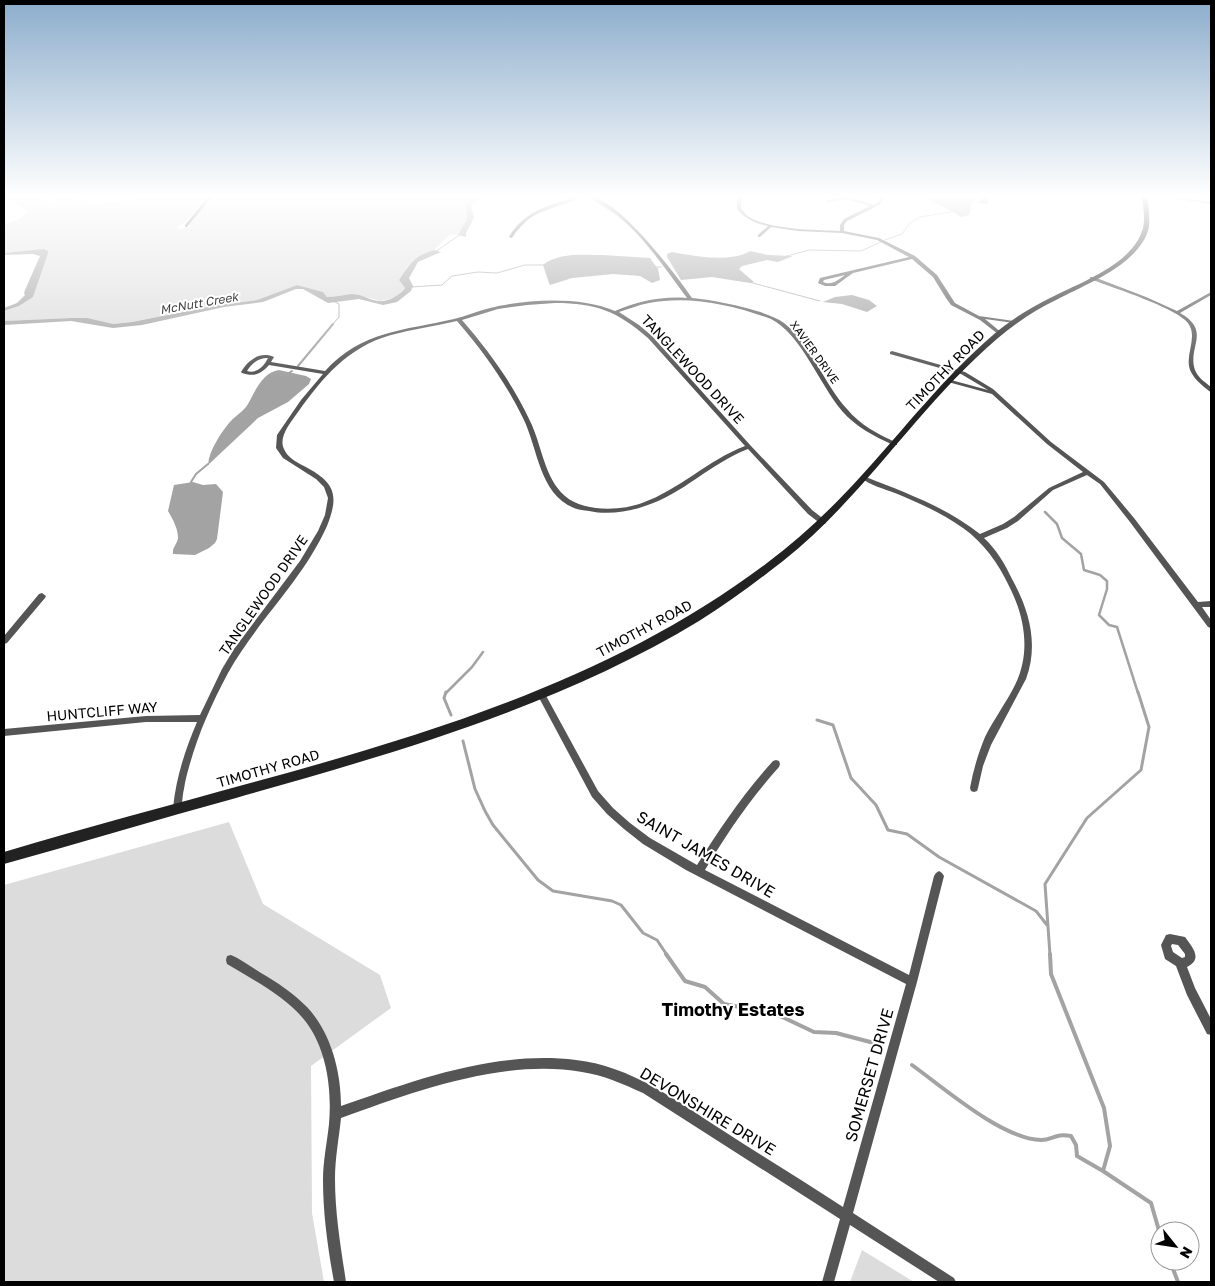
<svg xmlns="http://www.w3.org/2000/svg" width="1215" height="1286" viewBox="0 0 1215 1286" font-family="'Golos Text',sans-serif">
	<rect width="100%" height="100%" fill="#fff"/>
	<path fill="#dcdcdc" d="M6 197H40L41 200 50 203 60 197H69L90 203 130 201 142 197H206L186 222 177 227 178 229 190 227 191 222 212 197H410L392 207 410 198 474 197 466 203 467 219 458 235 451 234 434 250 427 252 408 266 399 280 405 288 394 298 380 301 369 298 327 297 323 292 297 285 257 300 218 305 132 322 113 324 71 318 4 321V311L19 306 33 297 48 251 44 250 4 253V224L18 220 27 212Z
		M229 822 263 904 380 975 391 1008 311 1066 312 1213 324 1282H4V885Z
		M862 1250 914 1282H850Z"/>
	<path fill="#a3a3a3" d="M474 197H481L471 206 474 218 466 233V237L458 235 467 219 466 203Z
		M927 197H977L970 205 971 207 969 215 962 217 930 200Z
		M44 249 48 251V253L33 297 19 306 4 311V308L17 303 25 295 24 293 25 290 40 256 33 254 4 255V253Z
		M434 250 441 252 418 262 409 278 413 286 411 291 397 302 383 305 359 299 328 303 303 289H296L263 302 224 307 142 325 113 328 71 321 4 325V321L71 318H87L113 324 132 322 218 305 257 300 297 285 323 292 327 297C335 297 343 295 351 294 360 294 366 298 373 300 385 304 398 297 405 288L399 280C409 265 415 255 434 250Z
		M750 251 768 255 793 256 778 262 767 260 742 266 739 269 754 282 750 283 712 277 681 280 667 257V254L672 252C692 256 732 263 750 251Z
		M603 255 650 258 658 269 660 280 652 283 640 276 613 274 572 278 550 285 549 283 543 265C558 252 585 255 603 255Z
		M852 295 869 300 877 306 867 312 842 304 823 302 835 297Z
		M279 370 306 376 311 379 309 384 288 402 258 418 208 465C209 451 220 434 229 423 234 417 241 413 246 407 254 395 261 372 279 370Z
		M193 482 203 485 216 484 223 492 217 539 215 543 209 548 195 555 173 554C172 547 177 545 178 538 178 528 173 520 168 511L174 485Z"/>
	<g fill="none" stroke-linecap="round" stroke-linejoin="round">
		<path stroke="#a3a3a3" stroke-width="1" d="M885 240 902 234 910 223 920 217 951 212
			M435 252 461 234
			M787 256 809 250 861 251 881 242
			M653 267H661
			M749 282 820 301
			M411 287 442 285 452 276 478 272 497 273 525 265H545
			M332 325 339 317V304L333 301"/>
		<path stroke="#a3a3a3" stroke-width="2" d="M298 366 333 324
			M289 373 292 371
			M191 482 196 474 208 464"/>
		<path stroke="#a3a3a3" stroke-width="2.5" d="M1045 512 1057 524 1062 538 1081 554 1084 570 1100 575 1107 581V589L1099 615 1109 625 1117 627 1138 693
			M446 693 472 667 483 652"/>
		<path stroke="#a3a3a3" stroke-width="3" d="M446 692 444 698 451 715
			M817 720 833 725 851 778 876 805 888 830 907 834 939 857 1036 911 1047 925
			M463 741 475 789 485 811 493 825 538 880 553 891 612 901 621 905 643 933 657 940 667 955
			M1050 955 1045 884 1087 818 1141 770 1149 727 1138 692"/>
		<path stroke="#a3a3a3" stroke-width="4" d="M666 954 685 981 705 987 724 1004 776 1014 814 1032 836 1033 874 1043
			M1050 954 1051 974 1104 1108 1110 1146 1103 1171 1151 1203 1160 1234
			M912 1065C944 1088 1002 1139 1041 1140 1053 1140 1055 1133 1071 1136L1076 1145 1077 1156 1103 1171
			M1170 1261 1178 1282"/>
		<path fill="#555" fill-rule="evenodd" d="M208 197H212L187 227H185V225Z
			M576 197H581C553 211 532 207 512 238L509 237C524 211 549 205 576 197Z
			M589 197C616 195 677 276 692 298 714 300 767 310 784 323 810 343 824 384 847 409 860 425 878 434 897 443V445H893C874 436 856 427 842 411 820 385 801 334 771 319 734 305 689 295 649 303 638 305 629 309 619 312L639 325 652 336 751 446 812 510 825 520 826 522 825 524H821L808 514 748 449C711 463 683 494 645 506 628 512 607 515 589 511 584 510 579 510 574 508 539 494 538 448 523 418 506 383 483 351 457 321 435 326 413 329 391 335 348 347 323 377 298 412 291 422 278 437 284 449 287 457 296 462 304 466 334 482 340 493 327 526 303 580 257 621 228 673 212 703 198 734 189 767 187 774 185 781 184 789 182 796 183 804 180 811L177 812 174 811 173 808C176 778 185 750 197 722H146L4 736V729L146 716 200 715 222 669 234 649 300 561 318 531 325 515 328 498 324 487 316 479 283 458 276 448 277 435 301 400 323 374 269 365C261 374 254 377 242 373L241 372C248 360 260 351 274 357L271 362 325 371C363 330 403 331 454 319 466 316 478 311 490 308 526 299 581 296 615 311 638 301 662 296 687 298 666 270 646 239 619 217 609 209 599 204 589 197ZM555 303C596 303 617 311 648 338L745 446C708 460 679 490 642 503 621 511 583 512 565 496 544 478 542 445 530 421 513 384 488 350 462 320L498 309 527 305ZM268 358C264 366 257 374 247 371 252 363 258 358 268 358Z
			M737 197H741V208C743 211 746 215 749 217 771 230 814 230 840 231V225L844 219 870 206 847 199 828 202H827V200L847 197 874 205 877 203 881 197H885L879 205 847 221 844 225V231L879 238 915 256 937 275 955 303 979 316 1014 321 1016 322 1014 323 985 319 1002 333 998 334 980 320 951 305 946 298 933 277 912 259 853 273 835 286H825L818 283 820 278 909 257 877 240 842 233 798 231 771 227 760 237H758V235L768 226C754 223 746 219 737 209ZM845 275C838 280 832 286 823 282L824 280Z
			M985 197H989L987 204 979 203V201Z
			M1166 197H1175L1211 202V204Z
			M1090 277H1094L1146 297 1177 311 1211 292V295L1180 313C1212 331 1187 347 1195 370 1198 378 1205 382 1211 387V392L1209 391C1202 385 1195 380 1191 372 1183 356 1199 338 1188 323 1177 308 1111 287 1090 279Z
			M892 351 965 372 993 389 1051 442 1104 482 1134 518 1198 602 1211 601V607H1202L1211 620V628L1208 627 1130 522 1100 484 1087 475 1053 490 1018 521 1007 528 984 538C996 549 1005 564 1012 579 1029 610 1039 644 1026 679L991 745 983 766 978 788 977 791 974 792 971 791 970 788C973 771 978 754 985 737 994 719 1006 703 1015 685 1031 653 1025 617 1009 586 998 563 984 543 963 528 942 513 919 503 895 493 884 489 870 485 861 478L864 476 866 477C906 493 946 507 980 534L1003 524 1014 517 1049 488 1083 472 1047 444 992 394 948 382 951 380 988 390 961 374 890 354V352Z
			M42 593 46 596 45 598 7 643 4 644V636L39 594Z
			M541 691 544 692 598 791 613 808 630 823 650 838 697 865C720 828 744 793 773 761L776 760 779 761 780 764 779 767C751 798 727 833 705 870L909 975 934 876 936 873 939 871 942 873 944 876 917 982 853 1213 954 1278 956 1282H939L850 1225 834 1282H822L840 1219 643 1093C623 1084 603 1075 582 1072 504 1058 413 1092 341 1118 339 1138 335 1158 335 1179 335 1214 341 1248 346 1282H334C328 1249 323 1214 323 1180 323 1161 327 1143 329 1124 332 1090 327 1050 306 1022 286 996 255 981 227 964L226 960 227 956 231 955C241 959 251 967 261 973 277 982 293 993 307 1007 331 1033 341 1071 341 1106 415 1080 496 1050 576 1060 631 1066 677 1101 722 1130 762 1156 803 1181 843 1207L906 984 686 870 643 844 624 829 607 814 592 797 537 694 538 692Z
			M1170 934 1185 937C1193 948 1203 959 1187 967L1195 988 1211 1019V1035L1207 1034 1187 995 1176 966 1165 959 1161 945 1166 935ZM1172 944 1178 945 1185 954V957L1182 958 1173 952 1171 946Z"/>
		<path fill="#222" fill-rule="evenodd" d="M1142 197H1148C1148 208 1151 221 1148 231 1136 266 1086 284 1056 300 1035 310 1016 323 998 338 919 405 865 496 783 561 756 582 728 603 699 621 557 707 394 753 236 798 158 819 81 843 4 864V852C87 827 171 805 254 782 434 733 616 677 767 563 802 537 833 507 862 475 905 428 944 377 993 335 1010 320 1030 308 1050 298 1079 283 1131 265 1142 231 1146 221 1143 208 1142 197Z"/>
	</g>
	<linearGradient id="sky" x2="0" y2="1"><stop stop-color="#8cadcc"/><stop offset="0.52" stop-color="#fff"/><stop offset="1" stop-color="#fff" stop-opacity="0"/></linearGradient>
	<rect width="1215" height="377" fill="url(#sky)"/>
	<g text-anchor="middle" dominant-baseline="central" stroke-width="4" stroke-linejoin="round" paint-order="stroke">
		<g font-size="11" fill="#000" stroke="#fff">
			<text transform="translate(815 352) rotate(54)">XAVIER DRIVE</text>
		</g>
		<g font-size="12" font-style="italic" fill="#444" stroke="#fff">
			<text transform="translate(199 303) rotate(-10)">McNutt Creek</text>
		</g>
		<g font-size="14" fill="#000" stroke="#fff">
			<text transform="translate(693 369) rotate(47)">TANGLEWOOD DRIVE</text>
			<text transform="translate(945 370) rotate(-46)">TIMOTHY ROAD</text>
			<text transform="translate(263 595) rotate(-55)">TANGLEWOOD DRIVE</text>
			<text transform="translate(644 628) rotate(-28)">TIMOTHY ROAD</text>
			<text transform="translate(102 711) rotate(-5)">HUNTCLIFF WAY</text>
			<text transform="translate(268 768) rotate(-16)">TIMOTHY ROAD</text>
		</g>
		<g font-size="16" fill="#000" stroke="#fff">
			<text transform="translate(706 854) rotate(30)">SAINT JAMES DRIVE</text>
			<text transform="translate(869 1075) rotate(-74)">SOMERSET DRIVE</text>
			<text transform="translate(708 1111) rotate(31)">DEVONSHIRE DRIVE</text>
		</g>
		<g font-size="18" font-weight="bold" fill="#000" stroke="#fff">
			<text x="733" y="1009">Timothy Estates</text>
		</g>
	</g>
	<rect width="1215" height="1286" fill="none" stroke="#000000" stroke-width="10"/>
	<g transform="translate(1175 1246) rotate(120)"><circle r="24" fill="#ffffff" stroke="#999999"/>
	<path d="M0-4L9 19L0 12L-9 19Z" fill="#000000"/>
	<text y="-8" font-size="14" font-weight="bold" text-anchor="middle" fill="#000000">N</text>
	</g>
</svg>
